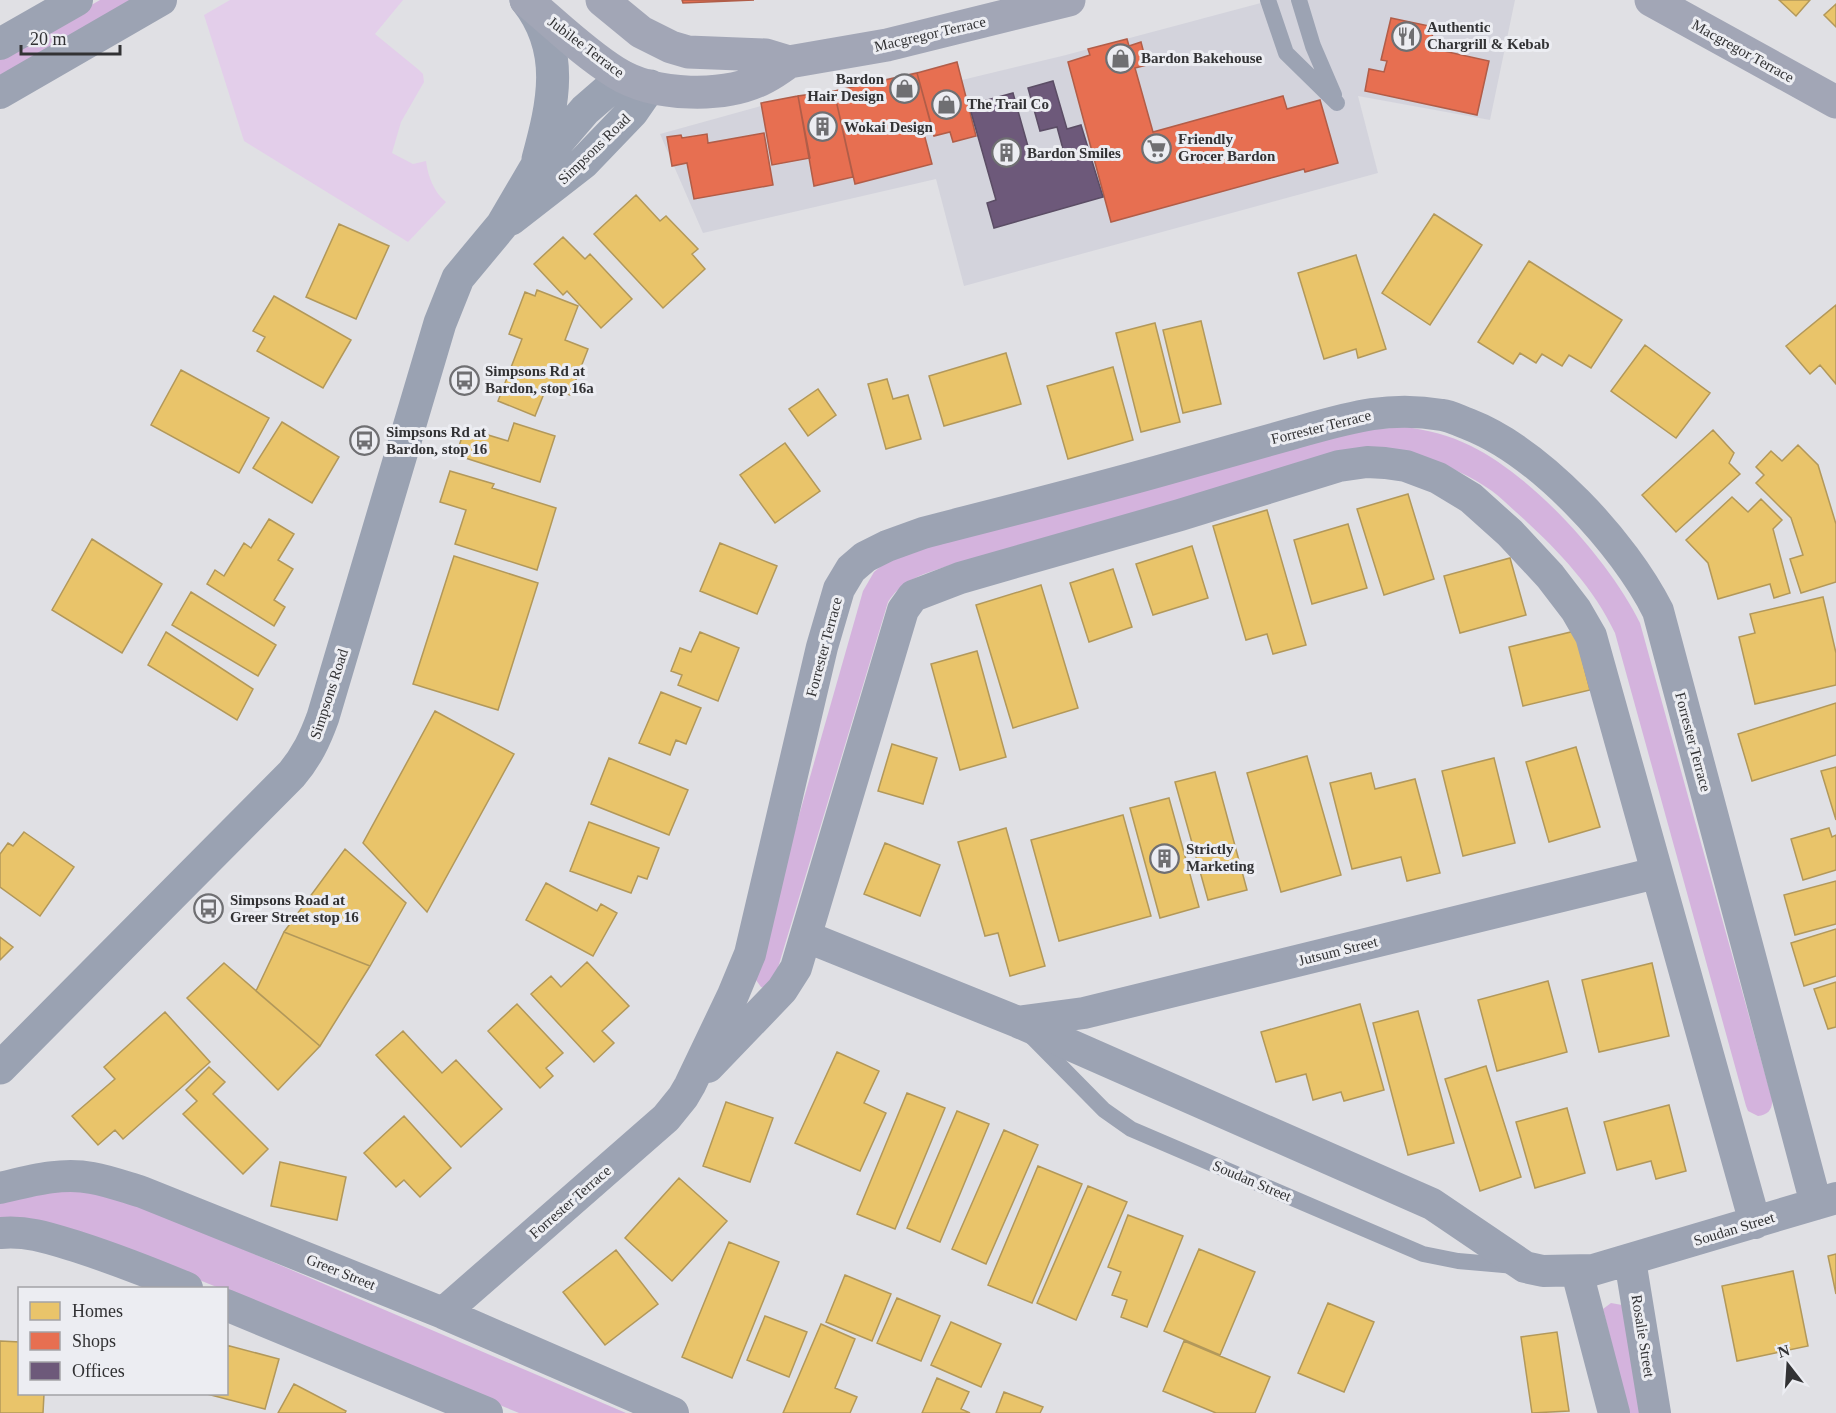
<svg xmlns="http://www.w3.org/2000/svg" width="1836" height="1413" viewBox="0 0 1836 1413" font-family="'Times New Roman',serif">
	<rect width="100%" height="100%" fill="#e0e0e4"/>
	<path fill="#d3d3dc" d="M1272 0H1515L1490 120 1358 96 1378 173 964 286 936 179 703 233 660 134 761 106V103L834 91 957 62 962 80 1066 55Z"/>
	<path fill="#e3ceea" d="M230 0H403L375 34 419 70 423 74 424 82 401 122 392 153 413 164 426 161C428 177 434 192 446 202L408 242 244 141 204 15Z"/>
	<path fill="#d4b3dd" d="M100 0H136L0 79V58Z
		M1405 427C1428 430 1449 435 1471 446 1534 477 1609 560 1640 623L1772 1099C1773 1109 1768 1115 1758 1116L1748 1111 1746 1106 1615 633C1593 586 1554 546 1516 512 1508 505 1500 497 1492 491 1471 476 1449 467 1426 457L950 565C925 574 903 578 888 602L777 971 774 978 763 988 761 987 756 980 755 970 863 591 874 572 886 562 907 551 1349 431Z
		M79 1189 137 1204 626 1413H519L227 1292 226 1288H219L121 1248 0 1222V1203L56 1190Z
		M1611 1303 1622 1305 1644 1413H1629L1603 1309Z"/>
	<path fill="#e9c46a" stroke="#b2985a" stroke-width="1.5" d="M1779 0H1810L1796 16Z
		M1836 4V27L1824 15Z
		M636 195 660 221 666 216 698 249 692 254 705 269 663 308 594 234Z
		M1434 214 1482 245 1430 325 1382 293Z
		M339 224 389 246 356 319 306 297Z
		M563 237 585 259 590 254 632 299 601 328 567 291 563 295 534 264Z
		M1356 255 1386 349 1358 358 1356 349 1324 359 1298 273Z
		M1529 261 1622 320 1591 368 1569 355 1562 366 1542 354 1536 363 1520 353 1513 364 1478 342Z
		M537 290 578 306 565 340 588 349 570 395 547 386 535 416 498 401 522 339 509 334 525 292 535 296Z
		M274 296 351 340 323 388 257 351 265 337 253 331Z
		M1836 305V384L1820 365 1810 374 1786 346Z
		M1201 321 1221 404 1183 413 1163 330Z
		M1155 323 1180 422 1141 432 1116 333Z
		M1645 345 1710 393 1676 438 1611 391Z
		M1006 353 1021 404 944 426 929 376Z
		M1113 367 1133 440 1068 459 1047 386Z
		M181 370 269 418 239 473 151 425Z
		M887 379 893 399 908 395 921 439 886 449 868 384Z
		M818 389 836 415 808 436 789 409Z
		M282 422 339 457 312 503 253 468Z
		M514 423 555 436 540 482 456 455 465 428 508 441Z
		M1713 430 1734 453 1729 463 1740 474 1676 532 1642 495Z
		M785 443 820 491 775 523 740 475Z
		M1798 445 1818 465 1836 524V582L1801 593 1790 559 1803 555 1791 518 1756 483 1764 475 1756 467 1771 451 1782 461Z
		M450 471 494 484 492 488 556 508 537 570 455 544 466 510 440 502Z
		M1408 494 1434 579 1384 595 1357 509Z
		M1732 497 1748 512 1761 499 1782 520 1773 529 1790 593 1774 598 1770 584 1718 599 1708 563 1686 540Z
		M1267 510 1306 645 1273 654 1267 634 1246 640 1213 526Z
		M269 519 294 534 278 560 293 569 274 600 285 607 274 626 207 584 215 570 224 576 244 543 251 548Z
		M1348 524 1367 588 1312 604 1294 540Z
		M92 539 162 584 122 653 52 610Z
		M720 543 777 566 757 614 700 591Z
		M1192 546 1208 598 1153 615 1136 564Z
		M454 556 538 583 498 710 413 684Z
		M1510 558 1526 615 1460 633 1444 576Z
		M1113 569 1132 627 1089 642 1070 583Z
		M1041 585 1078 708 1013 728 976 605Z
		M191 592 276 645 258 676 172 625Z
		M1823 597 1836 653V685L1755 704 1739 637 1755 633 1750 614Z
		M1575 631 1590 690 1523 706 1509 647Z
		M166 632 253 689 237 720 148 665Z
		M700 632 739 648 718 701 678 685 682 675 671 671 680 648 691 652Z
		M977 651 1006 757 960 770 931 664Z
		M661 692 701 708 686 744 676 740 670 755 639 743Z
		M1836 703V755L1752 781 1738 734Z
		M435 711 514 754 427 912 363 843Z
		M892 744 937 758 923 804 878 791Z
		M1576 747 1600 827 1549 842 1526 762Z
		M1307 756 1341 875 1281 892 1247 773Z
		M609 758 688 790 669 835 591 804Z
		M1494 758 1515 843 1463 856 1442 771Z
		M1836 767V820L1821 771Z
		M1215 772 1247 890 1208 900 1175 782Z
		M1371 773 1375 789 1415 779 1440 873 1407 881 1401 857 1352 869 1330 783Z
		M1169 798 1199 907 1160 918 1130 808Z
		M1123 815 1151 916 1059 941 1031 840Z
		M589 822 659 848 647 879 638 876 631 893 570 871Z
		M1006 828 1045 966 1010 976 998 933 985 936 958 842Z
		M1829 828 1832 837 1836 835V870L1803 880 1791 839Z
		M24 832 74 867 40 916 0 887V854L8 843 13 846Z
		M885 843 940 865 920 916 864 894Z
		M345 849 406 903 370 966 284 932Z
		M1836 881V924L1795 935 1784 895Z
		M546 883 597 911 601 904 617 913 593 956 526 920Z
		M1836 929V976L1804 986 1791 943Z
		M284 932 370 966 320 1046 256 991Z
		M0 937 13 947 0 960Z
		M587 962 629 1006 602 1031 614 1043 594 1062 531 994 551 976 561 987Z
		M224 963 320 1046 278 1090 187 998Z
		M1652 963 1669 1036 1599 1052 1582 980Z
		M1548 981 1567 1052 1497 1071 1478 1000Z
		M1836 982V1027L1828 1029 1814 989Z
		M517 1004 563 1053 546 1068 553 1076 540 1088 488 1031Z
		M1360 1004 1384 1090 1344 1101 1341 1092 1313 1100 1306 1074 1276 1082 1261 1032Z
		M1418 1011 1454 1143 1408 1155 1373 1023Z
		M165 1012 210 1062 123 1139 115 1130 98 1145 72 1116 115 1079 104 1067Z
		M403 1031 442 1073 456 1060 502 1109 461 1147 376 1055Z
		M837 1052 879 1071 864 1103 886 1113 860 1171 795 1143Z
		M1486 1066 1521 1177 1480 1191 1445 1079Z
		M209 1067 225 1082 213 1094 268 1149 243 1174 183 1114 197 1101 186 1090Z
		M907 1093 945 1108 895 1229 857 1214Z
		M726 1102 773 1118 750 1182 703 1166Z
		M1669 1105 1686 1171 1656 1179 1651 1161 1617 1170 1604 1122Z
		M1567 1108 1585 1173 1535 1188 1516 1122Z
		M957 1111 989 1124 940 1242 907 1228Z
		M404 1116 451 1168 420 1197 404 1180 396 1187 364 1153Z
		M1004 1130 1038 1145 986 1264 952 1249Z
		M280 1162 346 1177 337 1220 271 1206Z
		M1038 1166 1082 1184 1032 1303 988 1285Z
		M679 1178 727 1221 672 1281 625 1238Z
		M1088 1186 1127 1202 1076 1320 1037 1303Z
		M1128 1215 1183 1236 1147 1327 1121 1317 1127 1300 1112 1295 1121 1272 1108 1267Z
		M729 1242 779 1262 732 1378 682 1357Z
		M1199 1249 1255 1272 1220 1355 1164 1331Z
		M616 1250 658 1304 605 1345 563 1292Z
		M1836 1254V1294L1828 1256Z
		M1793 1271 1808 1346 1737 1361 1722 1286Z
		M845 1275 891 1294 872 1341 826 1322Z
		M897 1298 940 1316 921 1361 877 1343Z
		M1328 1303 1374 1322 1344 1392 1298 1373Z
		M765 1316 807 1332 789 1377 747 1360Z
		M951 1322 1001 1344 981 1387 931 1365Z
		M821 1324 855 1339 835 1388 857 1397 850 1413H783Z
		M1557 1332 1569 1411 1532 1413 1521 1337Z
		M0 1341 20 1342V1394H44L43 1413H0Z
		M1184 1341 1270 1377 1255 1413H1216L1163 1391Z
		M226 1345 279 1359 265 1409 207 1394H226Z
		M937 1378 969 1392 961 1409 970 1413H922Z
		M294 1384 346 1411 345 1413H278Z
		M1004 1392 1043 1407 1040 1413H996Z"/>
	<path fill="#e76f51" stroke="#b15d48" stroke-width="1.5" d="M682 0H754L683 3Z
		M1391 18 1434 27 1430 48 1489 61 1477 115 1365 91 1369 69 1384 72 1387 61 1381 60Z
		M1127 39 1129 46 1141 42 1147 65 1135 68 1153 132 1283 96 1287 109 1320 100 1338 163 1305 172 1304 169 1111 222 1068 62 1090 55 1088 49Z
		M957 62 976 136 953 142 950 132 934 136 917 73Z
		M917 73 932 127 923 130 932 164 855 184 834 91Z
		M834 91 853 177 814 186 798 96Z
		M798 96 810 158 772 165 761 103Z
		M764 133 773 185 694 199 687 163 672 166 667 137 681 135 682 138 707 134 708 143Z"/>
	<path fill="#6d597a" stroke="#5b4d65" stroke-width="1.5" d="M1053 81 1067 129 1081 125 1103 197 994 228 987 203 996 200 969 105 1013 93 1031 157 1063 149 1057 127 1040 131 1028 88Z"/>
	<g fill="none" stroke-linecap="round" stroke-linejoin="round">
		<path stroke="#9ca3b3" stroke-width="16" d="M1268 0 1286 53 1337 103
			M1299 0 1313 46 1334 95
			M1029 1034 1104 1110 1131 1129 1423 1254 1458 1261 1515 1266"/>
		<path stroke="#9ca3b3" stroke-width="32" d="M0 44 77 0
			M0 93 161 0
			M807 937 1018 1022 1432 1204 1525 1267 1543 1271 1593 1270 1836 1198
			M1018 1022 1084 1013 1656 873
			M708 1067 782 990 796 968 903 610 913 596 960 578 1180 515 1339 466 1367 462 1385 463 1406 466 1438 478 1471 498 1510 533 1550 576 1576 610 1591 636 1755 1223
			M0 1188C30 1181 61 1172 92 1178 109 1181 125 1187 142 1192L443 1313 673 1413
			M0 1233C27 1230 52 1239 78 1247 115 1259 151 1273 187 1288
			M1630 1260 1655 1413
			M1577 1272 1614 1413
			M226 1305 487 1413
			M443 1313 666 1118 683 1097 690 1085 733 995 750 954 822 647 839 589 851 569 865 557 887 546 923 533C1008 511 1093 490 1177 466 1215 455 1253 445 1291 434 1345 419 1386 405 1442 415 1451 416 1459 421 1468 424 1540 452 1624 543 1658 611L1816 1204"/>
		<path stroke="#9aa2b2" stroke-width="33" d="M526 0C566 50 553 104 538 159
			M511 219 583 163 632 112 650 86
			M0 1068 292 774C307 756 315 739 323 717L440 323 458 278 502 225 536 167 585 110 623 77"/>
		<path stroke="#a2a6b6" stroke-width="33" d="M526 0C555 24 583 52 615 72 654 97 726 99 766 77 774 73 782 67 789 62
			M602 0 641 32 671 47 688 52 766 55 789 62 887 45 1069 0
			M1651 0 1836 102"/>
	</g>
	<defs>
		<symbol id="restaurant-ring" viewBox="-11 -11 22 22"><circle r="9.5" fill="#ecedf2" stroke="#6f6f72" stroke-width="1.5"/><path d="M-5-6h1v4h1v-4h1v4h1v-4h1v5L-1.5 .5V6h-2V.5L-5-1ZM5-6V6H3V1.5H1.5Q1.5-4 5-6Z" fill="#6f6f72"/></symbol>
		<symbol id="shop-ring" viewBox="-11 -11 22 22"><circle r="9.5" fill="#ecedf2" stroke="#6f6f72" stroke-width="1.5"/><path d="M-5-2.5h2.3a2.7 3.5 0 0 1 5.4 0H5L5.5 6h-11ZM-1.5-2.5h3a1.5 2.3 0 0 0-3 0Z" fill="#6f6f72"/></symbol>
		<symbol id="building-ring" viewBox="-11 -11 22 22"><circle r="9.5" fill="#ecedf2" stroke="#6f6f72" stroke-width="1.5"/><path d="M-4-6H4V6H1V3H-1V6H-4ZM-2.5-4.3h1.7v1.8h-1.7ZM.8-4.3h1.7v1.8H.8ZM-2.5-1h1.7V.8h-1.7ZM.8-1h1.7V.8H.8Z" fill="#6f6f72"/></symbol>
		<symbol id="supermarket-ring" viewBox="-11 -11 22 22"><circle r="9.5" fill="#ecedf2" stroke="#6f6f72" stroke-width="1.5"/><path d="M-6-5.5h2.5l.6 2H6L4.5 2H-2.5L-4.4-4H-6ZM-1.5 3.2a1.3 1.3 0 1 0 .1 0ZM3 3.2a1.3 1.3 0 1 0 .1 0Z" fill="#6f6f72"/></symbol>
		<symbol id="bus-ring" viewBox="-11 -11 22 22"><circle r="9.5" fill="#ecedf2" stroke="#6f6f72" stroke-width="1.5"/><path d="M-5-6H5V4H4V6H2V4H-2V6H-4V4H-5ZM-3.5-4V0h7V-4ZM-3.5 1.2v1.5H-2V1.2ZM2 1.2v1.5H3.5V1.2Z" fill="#6f6f72"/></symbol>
	</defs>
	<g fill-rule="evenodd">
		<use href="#restaurant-ring" x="1390" y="20" width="33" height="33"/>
		<use href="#shop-ring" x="1104" y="42" width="33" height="33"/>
		<use href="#shop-ring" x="888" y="72" width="33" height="33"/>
		<use href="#shop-ring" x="930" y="88" width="33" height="33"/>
		<use href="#building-ring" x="806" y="110" width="33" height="33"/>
		<use href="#supermarket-ring" x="1140" y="132" width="33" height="33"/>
		<use href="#building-ring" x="990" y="136" width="33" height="33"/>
		<use href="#bus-ring" x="448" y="364" width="33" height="33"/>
		<use href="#bus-ring" x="348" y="424" width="33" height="33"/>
		<use href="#building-ring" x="1148" y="842" width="33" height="33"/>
		<use href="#bus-ring" x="192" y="892" width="33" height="33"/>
	</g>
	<g text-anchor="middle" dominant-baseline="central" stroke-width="6" stroke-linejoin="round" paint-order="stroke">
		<g font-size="15" font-weight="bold" fill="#323234" stroke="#ecedf2" text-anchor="start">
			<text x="1427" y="27">Authentic<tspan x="1427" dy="17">Chargrill &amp; Kebab</tspan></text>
			<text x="1141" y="58">Bardon Bakehouse</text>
			<text x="884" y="79" text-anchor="end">Bardon<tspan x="884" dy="17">Hair Design</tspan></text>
			<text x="967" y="104">The Trail Co</text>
			<text x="844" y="127">Wokai Design</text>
			<text x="1178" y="139">Friendly<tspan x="1178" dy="17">Grocer Bardon</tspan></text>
			<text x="1027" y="153">Bardon Smiles</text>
			<text x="485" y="371">Simpsons Rd at<tspan x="485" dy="17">Bardon, stop 16a</tspan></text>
			<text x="386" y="432">Simpsons Rd at<tspan x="386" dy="17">Bardon, stop 16</tspan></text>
			<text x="1186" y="849">Strictly<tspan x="1186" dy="17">Marketing</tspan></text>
			<text x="230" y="900">Simpsons Road at<tspan x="230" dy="17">Greer Street stop 16</tspan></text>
		</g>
		<g font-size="15" fill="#323234" stroke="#ecedf2">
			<text transform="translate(930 34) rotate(-13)">Macgregor Terrace</text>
			<text transform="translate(586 47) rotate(37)">Jubilee Terrace</text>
			<text transform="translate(1743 51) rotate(29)">Macgregor Terrace</text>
			<text transform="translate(594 149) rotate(-44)">Simpsons Road</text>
			<text transform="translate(1321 427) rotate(-14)">Forrester Terrace</text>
			<text transform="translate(824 647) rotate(-75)">Forrester Terrace</text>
			<text transform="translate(329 694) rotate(-72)">Simpsons Road</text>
			<text transform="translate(1693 742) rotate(75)">Forrester Terrace</text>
			<text transform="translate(1338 951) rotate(-14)">Jutsum Street</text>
			<text transform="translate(1252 1181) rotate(23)">Soudan Street</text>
			<text transform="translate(570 1202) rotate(-41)">Forrester Terrace</text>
			<text transform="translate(1734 1229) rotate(-17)">Soudan Street</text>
			<text transform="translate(341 1272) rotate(22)">Greer Street</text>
			<text transform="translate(1643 1336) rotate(81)">Rosalie Street</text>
		</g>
	</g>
	<rect x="18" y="1287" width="210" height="108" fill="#ecedf2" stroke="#a2a2a6" stroke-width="1.5"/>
	<rect x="30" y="1302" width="30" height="18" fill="#e9c46a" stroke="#a2a2a6" stroke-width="1.5"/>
	<text x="72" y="1317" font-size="18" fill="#323234">Homes</text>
	<rect x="30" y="1332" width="30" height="18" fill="#e76f51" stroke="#a2a2a6" stroke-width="1.5"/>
	<text x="72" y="1347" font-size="18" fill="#323234">Shops</text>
	<rect x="30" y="1362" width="30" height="18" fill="#6d597a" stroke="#a2a2a6" stroke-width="1.5"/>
	<text x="72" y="1377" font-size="18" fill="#323234">Offices</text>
	<g transform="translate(1788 1365) rotate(343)" stroke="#ecedf2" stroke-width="4.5" paint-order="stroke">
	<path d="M0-4.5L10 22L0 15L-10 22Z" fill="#323234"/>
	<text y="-9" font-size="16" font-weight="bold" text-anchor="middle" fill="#323234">N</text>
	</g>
	<path d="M21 45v9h99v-9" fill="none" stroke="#323234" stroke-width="3"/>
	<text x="30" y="45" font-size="18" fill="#323234" stroke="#ecedf2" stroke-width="4.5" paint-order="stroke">20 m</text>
</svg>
